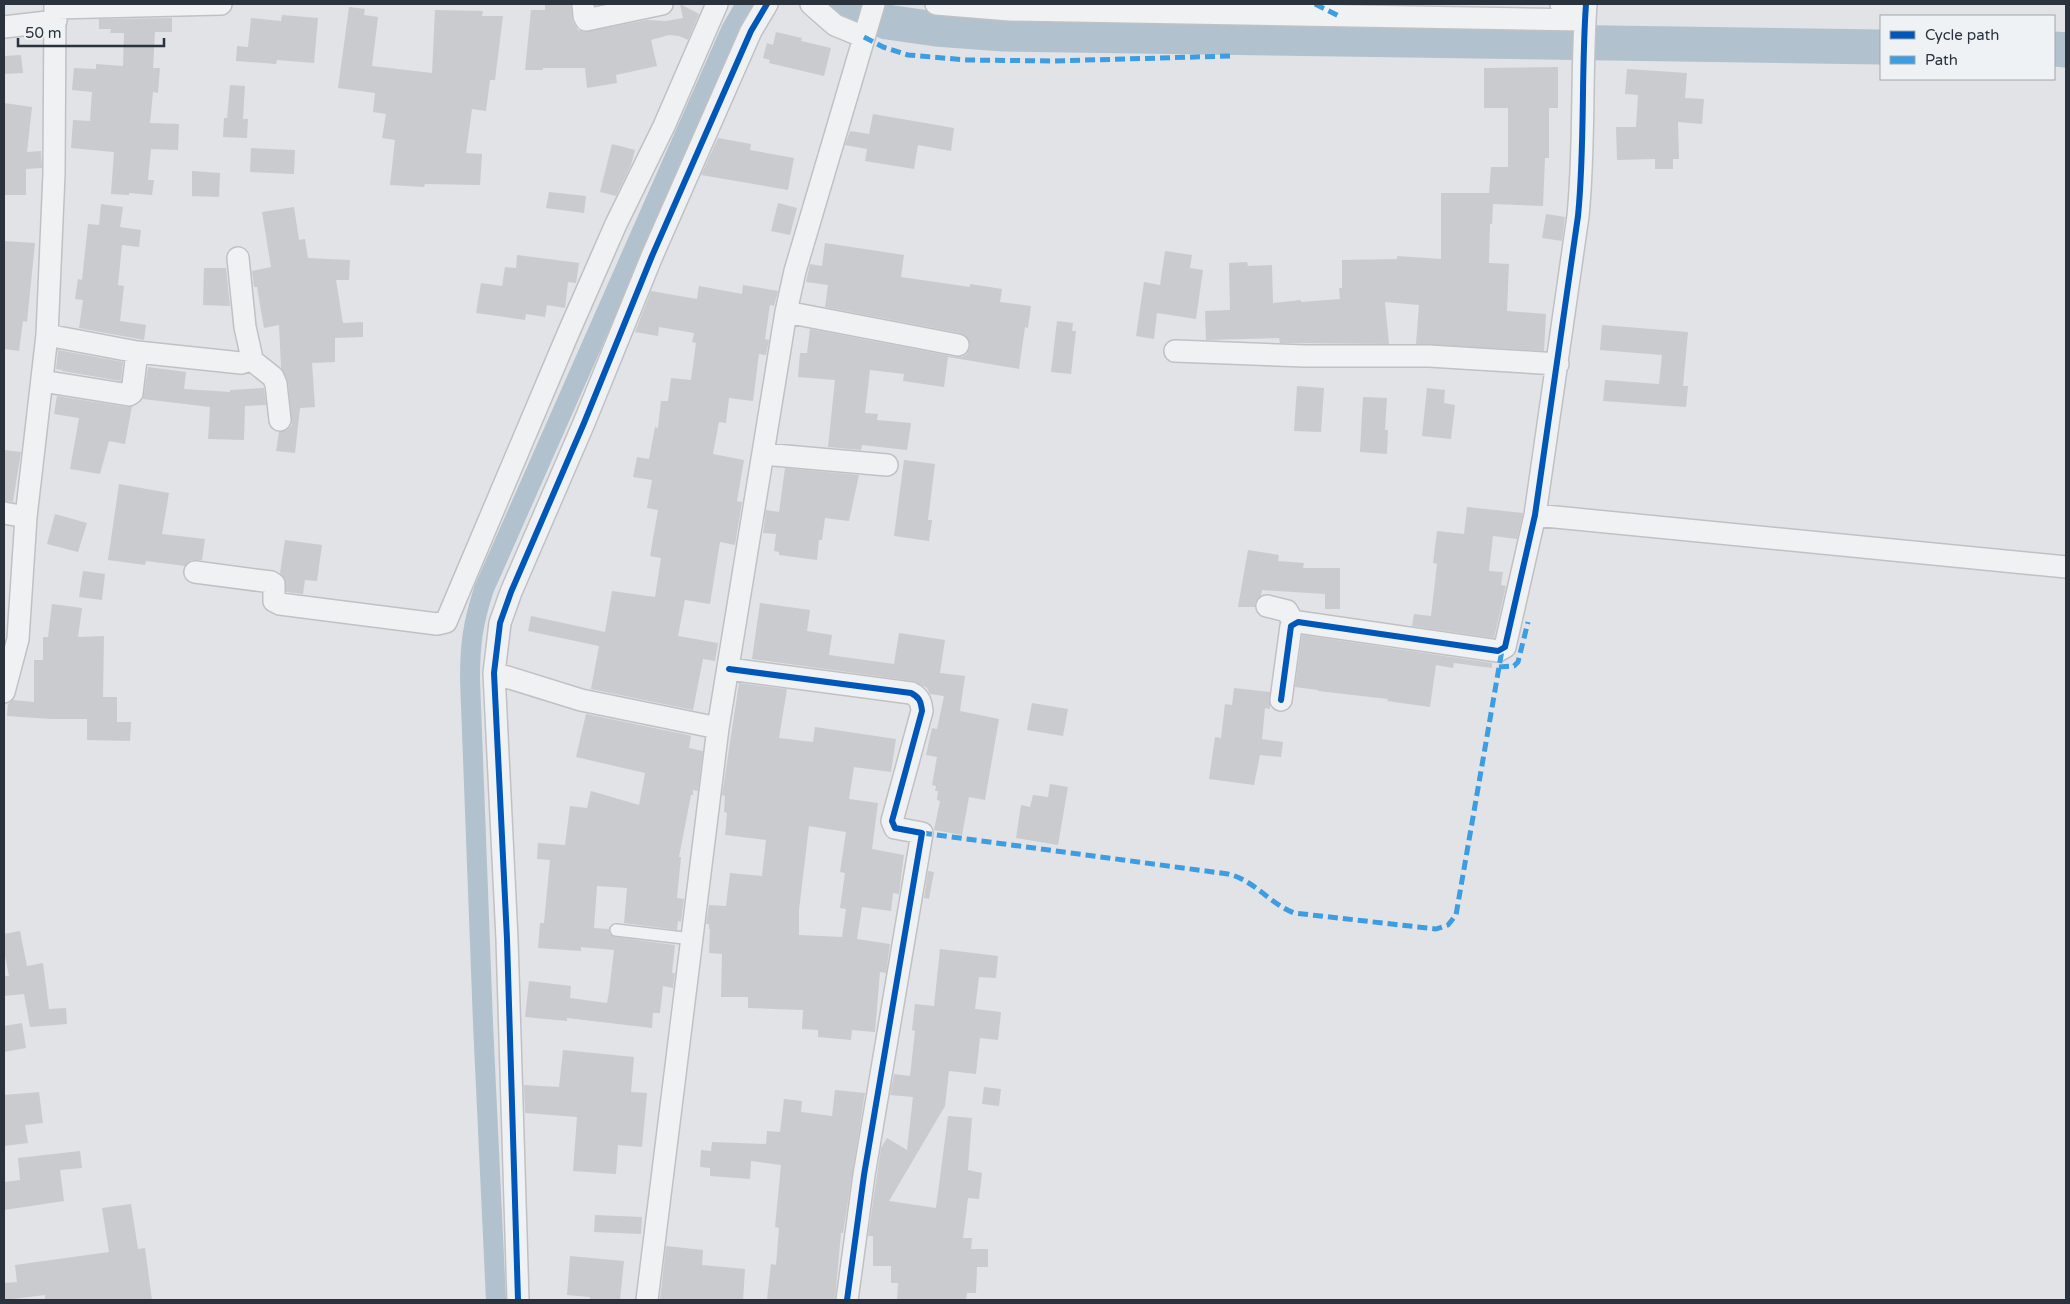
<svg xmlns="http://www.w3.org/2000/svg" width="2070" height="1304" viewBox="0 0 2070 1304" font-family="'Varela Round',sans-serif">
	<rect width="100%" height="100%" fill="#e1e3e6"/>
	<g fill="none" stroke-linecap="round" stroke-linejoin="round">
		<path stroke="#b2c1ce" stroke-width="20" d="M496 1300 483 1023 470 679C470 643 473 623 484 589L731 30 746 4"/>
		<path stroke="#b2c1ce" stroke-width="35" d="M848 4 887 22 936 29 1003 34 1881 47
			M2054 49 2066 50"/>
	</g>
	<path fill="#c9cbce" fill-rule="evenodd" d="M545 4 571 5 573 22 578 30 584 32 647 20 666 21 683 18 680 4 699 14 688 40 679 36 669 35 651 40 657 66 616 75 617 83 587 88 585 68H543V70H525L531 10H545Z
		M349 7 365 9 364 15 378 17 372 66 432 73 435 10 483 11 482 16H503L495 80H490L486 111 472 109 466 153 482 154 480 185 425 184 424 187 390 185 395 140 382 138 386 114 373 112 375 93 338 88Z
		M282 15 318 18 314 63 277 60 276 64 236 61 237 46 248 47 251 18 281 21Z
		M172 18V32H155L153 68H160L158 93 153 92 150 123 179 124 178 150 151 149 148 180H154L152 195 129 193V195L111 194 114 152 71 148 73 120 90 121 92 92 72 90 74 68 96 69V64L123 66 124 33H110L111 29H99V19Z
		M776 32 802 38 801 41 831 48 824 76 769 63 770 60 763 58 767 43 773 45Z
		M21 55 23 73 4 74V56Z
		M1558 67V108H1549V158H1545L1543 206 1493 204 1492 224H1490L1489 263 1509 264 1507 311 1546 314 1544 351 1416 344 1419 305 1385 302 1389 344 1280 343 1279 338 1206 340 1205 311 1230 310 1229 263 1247 262 1248 266 1272 265 1273 303 1301 300V302L1340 299 1339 288H1342V260L1397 259V256L1441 259V193H1489L1491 167H1508V108H1484V68Z
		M1627 69 1687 73 1685 98 1704 99 1702 124 1678 122 1679 159H1673V169H1655V159L1617 160 1616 127H1636L1638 95 1625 94Z
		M230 85 245 86 243 119H248L247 138 223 137 224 118H227Z
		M4 103 32 107 27 152 41 151 42 168 26 169V195H4Z
		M873 114 954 128 951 151 918 145 914 169 865 161 867 149 845 145 850 131 869 134Z
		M718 138 751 144 750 150 794 158 788 190 701 175Z
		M612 144 635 150 631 165 616 196 600 192Z
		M251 148 295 150 294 174 250 172Z
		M192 171 220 173 219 197 192 196Z
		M549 192 586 196 584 213 546 208Z
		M778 203 797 208 790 235 771 231Z
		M101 204 123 207 120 227 141 230 139 247 122 245 118 285 124 286 120 321 146 325 144 340 79 328 83 300 75 299 78 279 82 280 88 224 99 225Z
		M294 207 299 240 305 239 308 258 350 260 349 280H336L343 323 363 322V337L335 338V362L312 363 315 407 300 408 295 453 276 451 279 432 287 430 292 425 288 383 281 367 279 325 264 328 257 287H254L252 271 271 267 262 212Z
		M1546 214 1565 217 1562 241 1542 238Z
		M4 241 35 243 27 322 23 321 19 351 4 349Z
		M825 243 904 255 901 277 970 287V284L1002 289 1000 302 1031 306 1028 328 1025 327 1019 369 948 357 944 387 903 381 904 374 870 370 865 413 878 414 877 420 911 423 907 450 862 445 861 450 828 447 835 380 798 377 800 353H807L810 329 956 357H962L967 354 970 347 966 336 960 333 825 307 828 285 806 282 810 264 822 266Z
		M1165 251 1192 255 1190 268 1203 270 1196 319 1157 313 1154 339 1136 336 1144 282 1160 285Z
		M517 255 579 263 576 283 568 282 565 308 547 305 545 317 526 314 525 320 476 313 481 283 502 286 505 267 516 268Z
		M204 268H226L230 306 203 305Z
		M743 285 778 291 774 306 770 305 765 339 769 340 766 355 759 354 753 401 729 398 726 423 719 422 713 454 744 460 737 501 742 502 735 545 720 542 710 604 685 600 678 636 718 643 715 661 703 659 693 710 591 689 599 646 528 631 531 616 605 632 612 591 655 597 661 558 650 556 658 510 647 508 652 480 633 477 637 457 649 459 655 427 658 428 661 401H668L671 378 691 380 696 343 692 342 694 333 659 327 658 336 635 332 651 291 697 299 699 286 742 294Z
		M1057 321 1073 323 1072 331H1076L1071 374 1051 372Z
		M1602 325 1688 332 1683 386H1688L1686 407 1603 401 1605 380 1659 384 1662 355 1600 350Z
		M58 350 123 362 121 381 62 371V370L56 369Z
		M148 367 186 372 184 389 230 392V390L264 388 266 405 245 406 244 440 208 439 210 407 143 399Z
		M1297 386 1324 388 1321 432 1294 431Z
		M1427 388 1445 390 1444 403 1455 405 1451 439 1422 436Z
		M57 396 127 407 132 406 125 444 109 441 100 474 70 469 79 418 54 414Z
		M1363 397 1387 398 1385 430H1388L1387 454 1360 452Z
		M4 450 21 452 13 502 4 501Z
		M904 460 935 464 928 520H932L929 541 894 536Z
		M785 468 859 475 849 521 825 518 822 540H819L817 560 779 555V552L774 551 776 534 763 533 766 510 779 512Z
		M119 484 169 493 162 534 205 539 202 560H191L185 566 146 561 145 565 108 560Z
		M1467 507 1523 513 1517 539 1493 536 1489 571 1503 572 1501 585 1506 586 1494 638 1412 626 1414 614 1431 616 1437 564 1433 563 1437 531 1464 534Z
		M55 514 87 523 78 552 47 544Z
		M285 540 322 545 317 581 305 580 303 594 286 592 285 579 280 573Z
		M1248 550 1279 555 1278 561 1304 563 1303 568H1340V609H1325V594L1262 590 1261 596 1255 603V607H1238Z
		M83 571 105 574 102 600 79 597Z
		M760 603 810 610 807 631 832 635 829 655 894 664 899 633 945 640 940 673 965 676 960 711 999 719 985 800 969 797 962 835 934 830 940 801 937 800 938 791H935L936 786 932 785 937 757 926 755 932 728 937 729 944 696 930 694 927 688 913 681 752 659Z
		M52 604 82 608 78 637 104 636 103 697H117V722H131L130 741 87 740V719H51L7 716 8 704 13 700 34 702V660H43V637H48Z
		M1302 635 1492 663V668L1454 663 1453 668 1436 665 1430 707 1387 701 1388 699 1318 691V690L1295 687Z
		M739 683 787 689 779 738 813 742 815 727 896 739 891 772 854 767 849 799 878 803 872 849 904 855 899 894 893 893 891 911 862 907 857 939 890 944 886 973 880 972 875 1032 852 1030 851 1040 818 1037V1030L802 1029 803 1010 748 1008V997H721L722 954 709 953 710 929H709V924H706L709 905 726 906 730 873 762 876 766 840 725 835 727 813 724 812 725 796 722 795ZM809 826 846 832 840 872 845 873 840 908 846 909 842 937 799 935V910Z
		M1234 688 1270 692V709L1265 708 1262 739 1283 742 1281 757 1260 755 1254 785 1209 779 1215 737 1221 738 1225 704 1232 705Z
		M1032 703 1068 709 1063 736 1027 730Z
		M586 714 688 735 691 736 689 748 703 751 698 791 693 790V795H691L679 857H681L677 898 684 899 681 922 678 921 677 930 624 923 627 888 597 886 594 928 609 929V933L615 937 675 945 672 973H675L673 988 663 986 660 1013H653L652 1028 567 1018V1021L525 1017 529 981 571 986 570 998 607 1003 609 992 614 950 581 947V951L538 948 540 923H544L550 860 537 859 538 843 565 845 570 806 587 808 591 791 639 805 645 773 576 757Z
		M1050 784 1068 787 1058 845 1016 838 1021 805 1030 807 1033 795 1048 797Z
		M928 871 934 872 929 899 924 898Z
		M20 931 27 966 43 963 49 1009 66 1008 67 1024 30 1027 24 994 4 996V976H9L4 951V934Z
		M940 949 998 956 996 978 979 977 975 1009 1001 1012 998 1040 980 1038 976 1074 949 1071 945 1106 889 1201 936 1208 948 1116 972 1118 968 1170 982 1173 979 1199 968 1198 963 1238H972L971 1249H988V1267H977L976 1293H967L966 1300H897L898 1283H891V1266H873V1236H868L881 1148 887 1138 907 1150 913 1097 890 1095 894 1074 910 1076 915 1031 912 1030 915 1004 934 1006Z
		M22 1023 26 1048 4 1052V1026Z
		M563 1050 634 1057 631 1092 647 1093 642 1147 618 1145 616 1174 573 1171 577 1117 525 1113 524 1085 559 1087Z
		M984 1087 1001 1089 999 1106 982 1104Z
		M835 1090 865 1093 843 1233H841L835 1300H767L771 1264 776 1265 779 1228 775 1227 781 1165 751 1161 750 1179 710 1176V1168L700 1167 701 1150 711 1151 712 1142 766 1144 767 1131 780 1132 784 1099 802 1101 801 1112 832 1116Z
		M39 1092 43 1123 25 1125 28 1143 4 1146V1095Z
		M80 1151 82 1168 60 1170 64 1201 4 1210V1182L20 1180 18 1158Z
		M131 1204 138 1249 145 1248 152 1300H45V1295L4 1300V1283L17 1282 15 1265 109 1252 102 1208Z
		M595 1215 642 1217 641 1234 594 1232Z
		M666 1246 703 1250 702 1265 745 1269 743 1300H660Z
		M570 1256 624 1261 620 1300H590V1297L567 1295Z"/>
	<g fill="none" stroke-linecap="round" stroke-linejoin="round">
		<defs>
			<path id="lane" d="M616 930 692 939"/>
			<path id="street" d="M583 4 584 16 586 20 662 4
				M811 4 835 25 864 37
				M936 4 1010 10 1584 20
				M1561 4 1586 5
				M55 8 221 4
				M4 27 56 21
				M786 312 958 345
				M47 335 137 352 241 363 247 361 251 354 245 327 238 258
				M1175 351 1305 356H1429L1558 364
				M249 358 273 377 276 384 280 420
				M42 381 129 395 132 393 137 352
				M763 454 887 465
				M4 513 26 517
				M1535 515 2066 567
				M195 572 271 582 274 584V601L280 604 437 624 446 622 567 336 616 224 664 126 717 4
				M1267 606 1287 611 1294 623
				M729 669 911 693C919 697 921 701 922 711L892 821 895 828 922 833 864 1175 847 1300
				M494 673 581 700 718 728
				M4 692 18 639 26 517 47 335 54 174 55 4
				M1281 700 1291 626 1298 622 1498 651 1505 647 1535 515 1578 216C1585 146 1581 74 1586 4
				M518 1300 507 939 494 673 500 623 511 592 584 423 652 256 751 31 767 4
				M647 1300 718 728 786 312 795 271 874 4"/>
		</defs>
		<use href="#lane" stroke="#c0c1c4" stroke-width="14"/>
		<use href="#street" stroke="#c0c1c4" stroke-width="24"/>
		<use href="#lane" stroke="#f0f1f3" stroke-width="11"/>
		<use href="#street" stroke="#f0f1f3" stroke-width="21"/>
		<path stroke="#3d9de3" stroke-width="5" stroke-dasharray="10 5" stroke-linecap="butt" d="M1315 4 1339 16
			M864 37 883 47 908 55 967 60 1053 61 1231 56
			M1499 667 1514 666 1518 662 1528 622
			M922 833 1228 874C1254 880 1269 903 1294 913L1436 929 1448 925 1456 915 1502 650"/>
		<defs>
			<path id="cycleway" d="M729 669 911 693C919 697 921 701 922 711L892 821 895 828 922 833 864 1175 847 1300
				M1281 700 1291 626 1298 622 1498 651 1505 647 1535 515 1578 216C1585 146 1581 74 1586 4
				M518 1300 507 939 494 673 500 623 511 592 584 423 652 256 751 31 767 4"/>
		</defs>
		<use href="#cycleway" stroke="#eff2f5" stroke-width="9"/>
		<use href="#cycleway" stroke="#0057b8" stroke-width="6"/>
	</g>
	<rect width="2070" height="1304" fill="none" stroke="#2a323d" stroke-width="10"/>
	<rect x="1880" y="15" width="175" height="65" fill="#eff2f5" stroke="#a0a5ab"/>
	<rect x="1890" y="31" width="25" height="8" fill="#0057b8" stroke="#a0a5ab"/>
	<text x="1925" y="40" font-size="15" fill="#2a323d">Cycle path</text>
	<rect x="1890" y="56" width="25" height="8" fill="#3d9de3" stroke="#a0a5ab"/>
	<text x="1925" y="65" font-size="15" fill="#2a323d">Path</text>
	<path d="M18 38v8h146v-8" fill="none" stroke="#2a323d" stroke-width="2.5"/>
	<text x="25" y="38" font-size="15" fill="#2a323d" stroke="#eff2f5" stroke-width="4" paint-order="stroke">50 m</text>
</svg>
